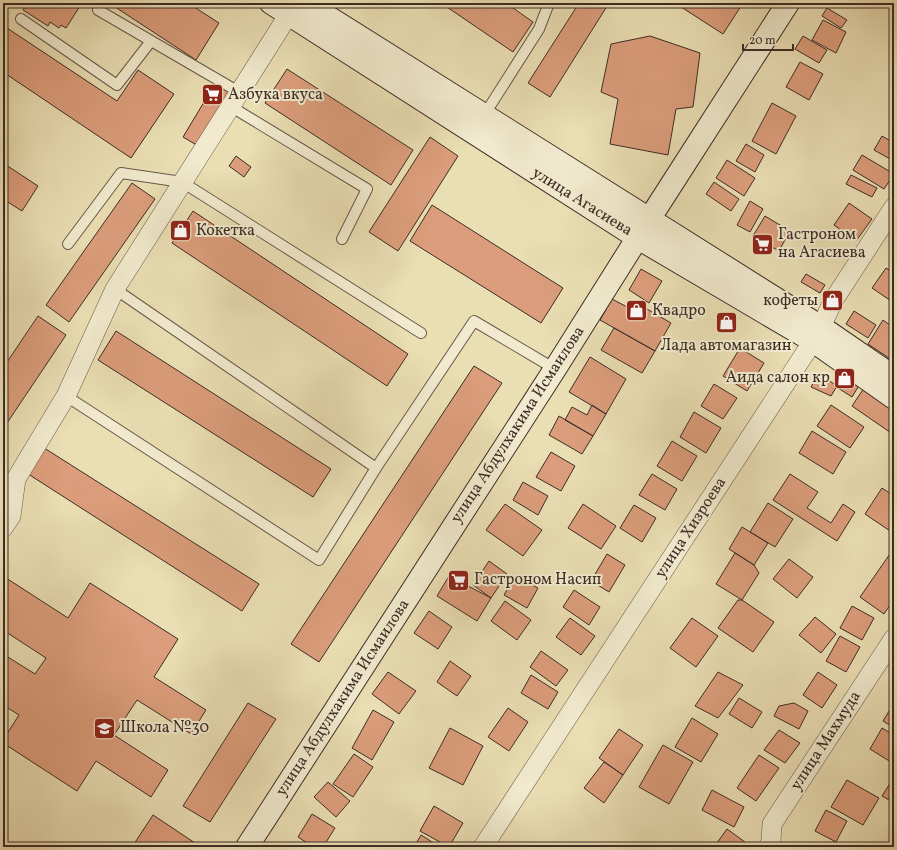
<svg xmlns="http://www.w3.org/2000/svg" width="897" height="850" viewBox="0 0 897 850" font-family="Vollkorn,serif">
	<rect width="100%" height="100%" fill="#eadeb3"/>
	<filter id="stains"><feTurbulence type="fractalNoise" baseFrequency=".005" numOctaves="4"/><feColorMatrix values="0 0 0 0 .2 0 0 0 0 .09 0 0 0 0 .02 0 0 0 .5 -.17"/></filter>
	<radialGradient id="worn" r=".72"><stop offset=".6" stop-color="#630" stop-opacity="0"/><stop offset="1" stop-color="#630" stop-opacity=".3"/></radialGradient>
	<path fill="#db9d7b" stroke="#3d2c26" d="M27 3H82L66 28 61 25 59 28 50 22 48 26 23 10Z
		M109 3H188L219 23 196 60Z
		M441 3H506L533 22 513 52Z
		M579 3H609L550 97 528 83Z
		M675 3H743L723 34Z
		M827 8 847 20 841 28 822 16Z
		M823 20 846 32 836 53 812 40Z
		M7 28 117 101 138 70 174 94 131 158 3 72V34Z
		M650 36 700 53 693 107 676 109 668 155 610 144 618 99 601 92 611 44Z
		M803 36 827 50 819 63 795 49Z
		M800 62 823 74 809 100 786 87Z
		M287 69 413 150 391 185 265 103Z
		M216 82 230 92 200 147 183 137Z
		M772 103 796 116 776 154 752 141Z
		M882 136 894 143V156L892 160 874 150Z
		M430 137 458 156 398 251 369 232Z
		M746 144 764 155 755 172 736 161Z
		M862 155 894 174 884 189 853 170Z
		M236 156 251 167 244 177 229 166Z
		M727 160 755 178 744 196 716 178Z
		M3 163 38 186 22 211 3 199Z
		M851 175 877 188 872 197 846 184Z
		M714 182 739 199 731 211 706 194Z
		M132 183 155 199 69 322 46 305Z
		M750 201 763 209 750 232 737 225Z
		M849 203 872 219 856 241 834 225Z
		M432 205 563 288 541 323 410 241Z
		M193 211 408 354 387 386 172 243Z
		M765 216 790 231 779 251 753 236Z
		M886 268 894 273V303L872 288Z
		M641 269 662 281 649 303 629 290Z
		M806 274 825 285 820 293 801 282Z
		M612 299 631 309 635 302 671 323 655 351 600 320Z
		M854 311 876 325 868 338 846 324Z
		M38 316 66 335 3 429V368Z
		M883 320 894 328V350L889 358 868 344Z
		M614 328 655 351 642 373 601 350Z
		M116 331 331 469 313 497 98 360Z
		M740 348 764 363 747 391 723 376Z
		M590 357 626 379 606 414 569 392Z
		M474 366 502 383 319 662 291 644Z
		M818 373 837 386 831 396 811 387Z
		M846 375 860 384 852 397 838 388Z
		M714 384 737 398 723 419 701 406Z
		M866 385 894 403V435L852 406Z
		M592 405 606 414 593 436 565 420 572 407 587 415Z
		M831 405 864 427 850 448 817 426Z
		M694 412 721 428 706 453 680 437Z
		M559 416 593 436 582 454 549 435Z
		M812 431 846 452 833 474 799 453Z
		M672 441 697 456 682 481 657 466Z
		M41 446 259 584 242 611 25 472Z
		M551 452 575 466 561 491 536 477Z
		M652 474 677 489 665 510 639 495Z
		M790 474 818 492 807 508 831 523 843 504 855 512 837 541 773 500Z
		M523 482 548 496 538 515 513 500Z
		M882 488 894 496V531L893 533 865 514Z
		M768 503 793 519 775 547 750 532Z
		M505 504 542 530 523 556 486 530Z
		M583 504 616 526 601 549 568 528Z
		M634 505 656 518 642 542 620 528Z
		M742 527 768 543 754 565 729 549Z
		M892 551 894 553V599L884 614 860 597Z
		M735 553 754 565 759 573 742 600 716 584Z
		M607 554 625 565 609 592 591 581Z
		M789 559 813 577 797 598 773 579Z
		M489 561 507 574 491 598 473 585Z
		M3 576 68 618 90 583 178 639 154 677 206 710 191 734 137 700 114 735 168 770 151 797 96 761 77 791 3 743V740L19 715 3 705V654L35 674 46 658 3 630Z
		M449 576 491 598 477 621 437 596Z
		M515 576 538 588 527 608 504 595Z
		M574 590 600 607 589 625 563 607Z
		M738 600H742L774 622 753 652 718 628Z
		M505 601 531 620 517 640 491 621Z
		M852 606 874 618 862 640 840 628Z
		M429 611 452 627 438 649 414 633Z
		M815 617 836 634 821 653 799 635Z
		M570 618 595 636 581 655 556 637Z
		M692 618 718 636 696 667 670 648Z
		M840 636 860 647 846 672 826 661Z
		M541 651 568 670 556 686 530 667Z
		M450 661 471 676 457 696 437 682Z
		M388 672 416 691 399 714 372 694Z
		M718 672 743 685 718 718 695 706Z
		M818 672 837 685 822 708 803 695Z
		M531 675 558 692 548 709 521 693Z
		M739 698 762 712 752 728 729 714Z
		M248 703 276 719 210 822 183 806Z
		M794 703 808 711 799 729 774 716 779 706Z
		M894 703V728L883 721Z
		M508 708 528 722 509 751 488 737Z
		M373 710 394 722 372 760 352 748Z
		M692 718 718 734 701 762 675 747Z
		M450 728 483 746 463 785 429 768Z
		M882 728 894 735V764L870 749Z
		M619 729 643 745 623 775 599 758Z
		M779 730 800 743 785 763 764 750Z
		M663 745 693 762 669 804 639 787Z
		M354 754 373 767 353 797 333 784Z
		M759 755 779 768 756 801 737 788Z
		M604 762 623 775 604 803 584 788Z
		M894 777V803L882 796Z
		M847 780 879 798 863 825 831 807Z
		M328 782 350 801 336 817 314 797Z
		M712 790 744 807 734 827 702 810Z
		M434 806 463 823 449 847 420 831Z
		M826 810 847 821 836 842 815 831Z
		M312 814 335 828 323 847H313L298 837Z
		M153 815 201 847H132Z
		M727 829 749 845 747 847H714Z
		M421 835 440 847H414Z"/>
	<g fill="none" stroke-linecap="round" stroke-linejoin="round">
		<defs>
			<path id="lane" d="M98 10 239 92
				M21 19 117 85 151 41
				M230 106 367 189 342 239
				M483 117 539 29 549 3
				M68 244 121 173 182 182 421 333
				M115 289 376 468
				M66 396 319 560 376 468 474 321 555 369"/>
			<path id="street" d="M3 528 11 516 16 479 66 396 115 289 289 14 295 3
				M483 847 813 341 821 327 833 301 894 207
				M768 847 771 842 772 824 894 638"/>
			<path id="secondary" d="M271 3 638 238 813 341 894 398
				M306 3 821 327 894 377
				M247 847 555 369 650 218 788 3"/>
		</defs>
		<use href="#lane" stroke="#685849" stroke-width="12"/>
		<use href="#street" stroke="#685849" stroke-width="20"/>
		<use href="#secondary" stroke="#3d2c26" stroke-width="24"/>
		<use href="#lane" stroke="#f1eace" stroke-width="10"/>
		<use href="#street" stroke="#f1eace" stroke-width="19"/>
		<use href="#secondary" stroke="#f1eace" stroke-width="22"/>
	</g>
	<defs>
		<symbol id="supermarket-square" viewBox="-11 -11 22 22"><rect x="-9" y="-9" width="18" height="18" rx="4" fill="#8f2418" stroke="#f1eace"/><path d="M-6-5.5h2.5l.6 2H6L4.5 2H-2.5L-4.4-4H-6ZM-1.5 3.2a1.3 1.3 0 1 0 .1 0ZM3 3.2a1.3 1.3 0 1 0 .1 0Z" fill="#fff"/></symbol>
		<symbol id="shop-square" viewBox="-11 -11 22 22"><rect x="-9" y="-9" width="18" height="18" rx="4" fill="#8f2418" stroke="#f1eace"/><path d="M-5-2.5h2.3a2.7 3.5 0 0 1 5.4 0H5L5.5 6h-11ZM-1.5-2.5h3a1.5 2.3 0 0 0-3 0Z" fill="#fff"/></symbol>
		<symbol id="school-square" viewBox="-11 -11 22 22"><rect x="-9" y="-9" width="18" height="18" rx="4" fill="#8f2418" stroke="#f1eace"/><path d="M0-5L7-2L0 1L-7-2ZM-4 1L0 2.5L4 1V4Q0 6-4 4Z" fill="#fff"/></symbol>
	</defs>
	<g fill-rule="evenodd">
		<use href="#supermarket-square" x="200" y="82" width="25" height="25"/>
		<use href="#shop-square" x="168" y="218" width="25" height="25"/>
		<use href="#supermarket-square" x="750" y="232" width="25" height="25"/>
		<use href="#shop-square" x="820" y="288" width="25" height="25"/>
		<use href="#shop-square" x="624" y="298" width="25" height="25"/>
		<use href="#shop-square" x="714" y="310" width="25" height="25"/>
		<use href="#shop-square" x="832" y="366" width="25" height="25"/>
		<use href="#supermarket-square" x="446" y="568" width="25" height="25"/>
		<use href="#school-square" x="92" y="716" width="25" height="25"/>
	</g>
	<g text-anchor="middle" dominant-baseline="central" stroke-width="4" stroke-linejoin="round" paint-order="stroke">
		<g font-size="16" fill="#3d2c26" stroke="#f1eace" text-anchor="start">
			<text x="228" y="95">Азбука вкуса</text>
			<text x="196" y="231">Кокетка</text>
			<text x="778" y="235">Гастроном<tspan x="778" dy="18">на Агасиева</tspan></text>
			<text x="818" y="301" text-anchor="end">кофеты</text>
			<text x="652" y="311">Квадро</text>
			<text x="726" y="346" text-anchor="middle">Лада автомагазин</text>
			<text x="830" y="378" text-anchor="end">Аида салон кр</text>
			<text x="474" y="580">Гастроном Насип</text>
			<text x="120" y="728">Школа №30</text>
		</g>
		<g font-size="16" fill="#3d2c26" stroke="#f1eace">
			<text transform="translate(582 202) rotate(32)">улица Агасиева</text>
			<text transform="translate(518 425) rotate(-57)">улица Абдулхакима Исмаилова</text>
			<text transform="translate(691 528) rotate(-57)">улица Хизроева</text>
			<text transform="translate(343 698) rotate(-57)">улица Абдулхакима Исмаилова</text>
			<text transform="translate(826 741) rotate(-57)">улица Махмуда</text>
		</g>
	</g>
	<rect width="897" height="850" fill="none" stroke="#eadeb3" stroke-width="16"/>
	<rect x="4" y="4" width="889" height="842" fill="none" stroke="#3d2c26" stroke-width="2"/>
	<rect x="8" y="8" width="881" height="834" fill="none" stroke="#3d2c26"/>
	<path d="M743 44v6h50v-6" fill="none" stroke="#3d2c26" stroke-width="2"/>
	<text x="749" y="44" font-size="12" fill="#3d2c26" stroke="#f1eace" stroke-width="3" paint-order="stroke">20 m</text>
	<rect width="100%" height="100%" filter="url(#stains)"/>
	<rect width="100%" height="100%" fill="url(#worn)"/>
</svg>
